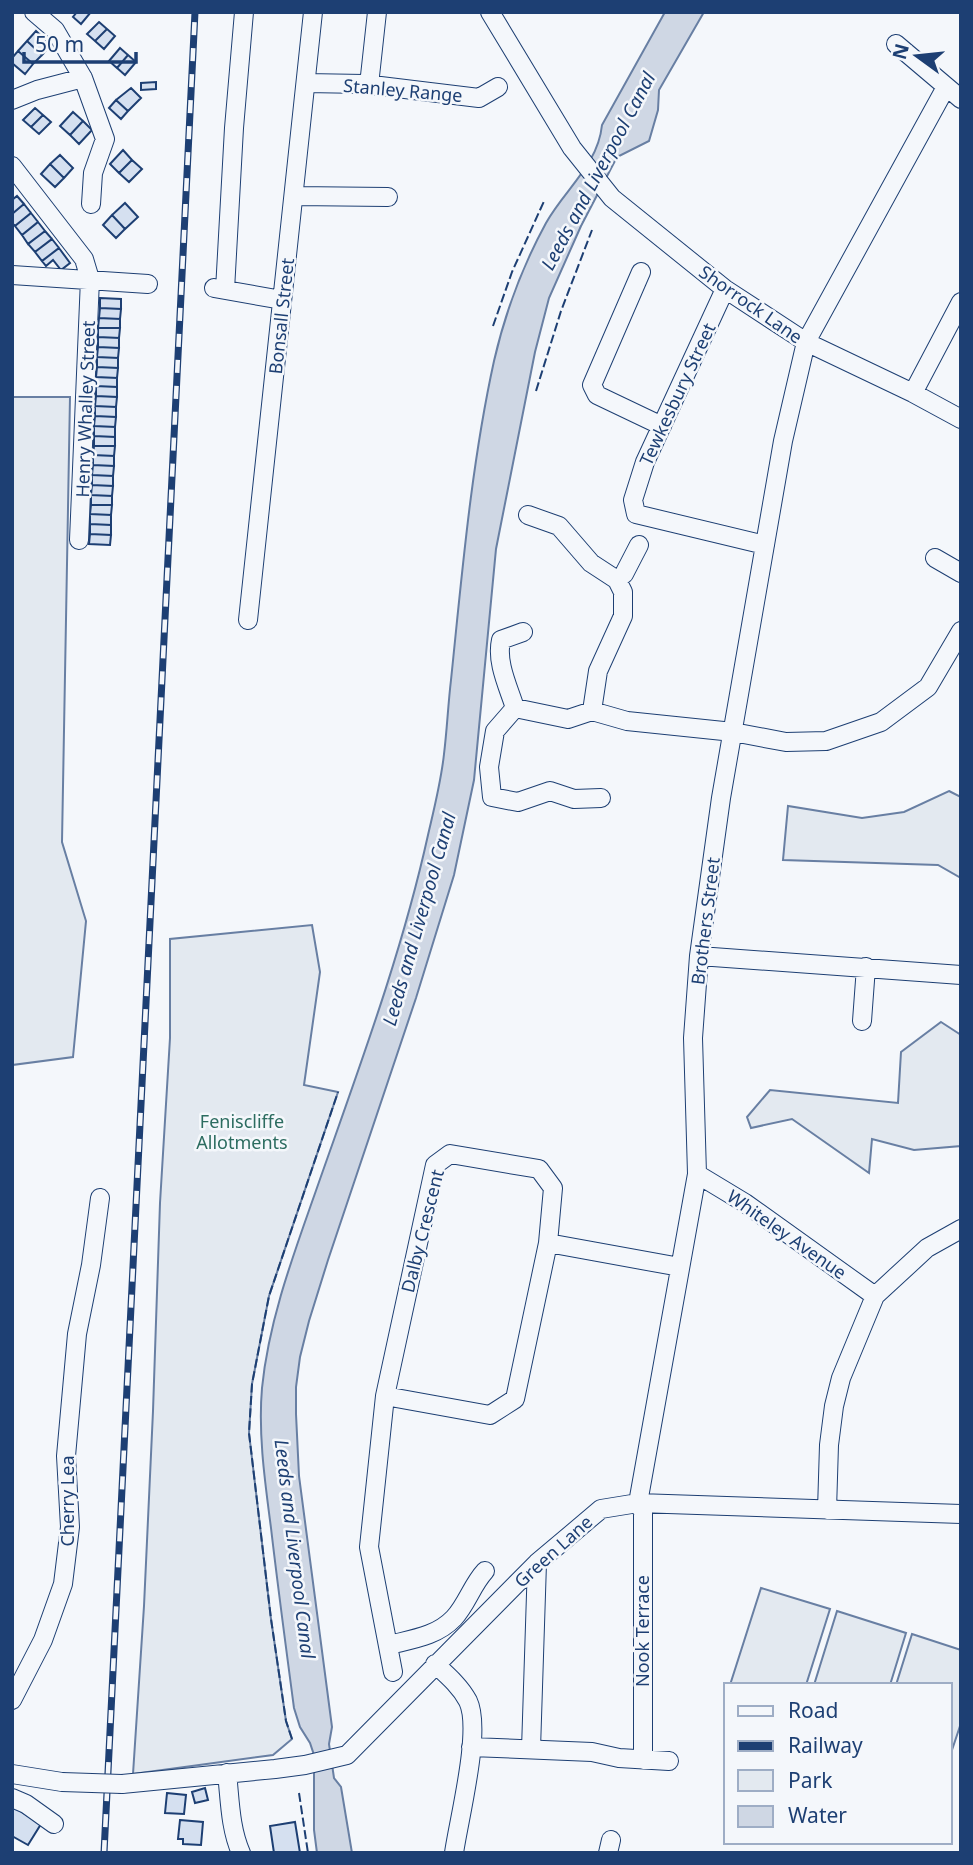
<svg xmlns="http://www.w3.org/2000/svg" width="973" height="1865" viewBox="0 0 973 1865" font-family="'Noto Sans',sans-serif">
	<rect width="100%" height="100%" fill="#f4f7fb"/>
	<path fill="#e3e9f0" stroke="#687fa3" stroke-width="2" d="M12 397H70L62 842 86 921 73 1057 12 1065Z
		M949 791 961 797V878L938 865 783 860 788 806 862 818 904 812Z
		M312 925 320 972 304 1085 338 1092 269 1296 252 1384 249 1433 271 1619 286 1721 292 1739 273 1755 133 1774 144 1606 153 1411 160 1203 170 1038V939Z
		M941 1022 961 1035V1146L914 1150 872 1139 869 1173 792 1119 751 1128 747 1117 770 1090 898 1103 901 1052Z
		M761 1588 830 1609 806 1685H730Z
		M837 1611 906 1633 890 1685H814Z
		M912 1634 961 1650V1723L950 1756V1685H896Z"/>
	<path fill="#cfd7e4" stroke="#687fa3" stroke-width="2" d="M665 12H704L659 90 658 110 649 141 617 157 581 226 549 298 535 352 496 549 474 780 454 875 416 998 328 1260 309 1321 300 1357 296 1387V1414L299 1476 332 1727 329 1744 334 1778 341 1787 352 1853H317L314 1830V1755L310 1743 300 1727 294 1708C286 1648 278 1588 271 1528 265 1482 258 1434 262 1388 269 1317 296 1248 319 1182 359 1068 402 953 428 835 434 809 441 782 444 754 447 730 448 705 451 680 462 574 471 466 494 361 505 313 522 267 546 223 565 189 598 165 602 125Z"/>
	<path fill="#d5e0f0" stroke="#1d3f73" stroke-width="2" d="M77 12H91L81 24 73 17Z
		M99 22 107 29 95 41 87 34Z
		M107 29 115 36 104 49 95 41Z
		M36 31 51 45 42 55 27 41Z
		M27 41 42 55 33 64 18 51Z
		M120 48 128 55 117 68 109 61Z
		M18 51 33 64 25 74 12 63V58Z
		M128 55 136 62 125 75 117 68Z
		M156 82V89L141 90V83Z
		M131 88 141 98 128 111 116 100Z
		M116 100 128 111 121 119 109 108Z
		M35 108 43 115 31 127 23 120Z
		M73 112 83 121 70 135 60 126Z
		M43 115 51 122 39 134 31 127Z
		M83 121 92 130 79 144 70 135Z
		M123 150 132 160 119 173 110 164Z
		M60 155 73 168 64 178 50 164Z
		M132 160 142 169 129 182 119 173Z
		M50 164 64 178 55 187 41 174Z
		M17 196 24 204 12 214V200Z
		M125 203 138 217 125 229 112 215Z
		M24 204 31 213 15 226 12 223V214Z
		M31 213 38 222 22 235 15 226Z
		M112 215 125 229 116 238 103 225Z
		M38 222 45 231 28 244 22 235Z
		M45 231 52 239 35 252 28 244Z
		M52 239 59 248 42 261 35 252Z
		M59 248 70 263 61 270 53 260 46 266 42 261Z
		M100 298 121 299V309L100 308Z
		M100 308 121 309 120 319 99 318Z
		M99 318 120 319V328H98Z
		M98 328H120L119 338 98 337Z
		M98 337 119 338V348L98 347Z
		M98 347 119 348 118 358 97 357Z
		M97 357 118 358V368L97 367Z
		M97 367 118 368 117 378 96 377Z
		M96 377 117 378V387L96 386Z
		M96 386 117 387V397L96 396Z
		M96 396 117 397 116 407 95 406Z
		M95 406 116 407V417L95 416Z
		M95 416 116 417 115 427 94 426Z
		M94 426 115 427V437L94 436Z
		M94 436 115 437V446H94Z
		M94 446H115L114 456 93 455Z
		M93 455 114 456V466L93 465Z
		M93 465 114 466 113 476 92 475Z
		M92 475 113 476V486L92 485Z
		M92 485 113 486 112 496 91 495Z
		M91 495 112 496V505H91Z
		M91 505H112L111 515 90 514Z
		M90 514 111 515V525L90 524Z
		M90 524 111 525V535L90 534Z
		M90 534 111 535 110 545 89 544Z
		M205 1788 208 1800 195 1803 192 1792Z
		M167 1793 186 1795 184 1814 165 1813Z
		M12 1806 41 1824 28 1845 12 1836Z
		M180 1820 203 1822 201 1845 183 1844V1839H178Z
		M295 1822 300 1853H274L270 1826Z"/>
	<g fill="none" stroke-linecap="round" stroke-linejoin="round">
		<defs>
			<path id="minor" d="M34 12 55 30 83 78 105 139 93 173 91 204
				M490 12 572 148 612 198 725 289 806 342 913 393 961 419
				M896 44 961 99
				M306 83 364 84 479 98 498 87
				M369 85 377 12
				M12 100 37 90 83 78
				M12 166 84 259 90 279 79 540
				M294 196 388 197
				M641 272 592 385 597 395 662 426
				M12 275 148 284
				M214 288 282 300
				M725 289 645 462 633 500 636 514 765 545
				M225 290 234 128 244 12
				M913 393 961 302
				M528 515 559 526 591 563 617 580 623 592V616L598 671 592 711
				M935 558 961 573
				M617 580 624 574 639 545
				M248 620 313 12
				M515 708C508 686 496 662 501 640L523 632
				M601 798 574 799 550 791 518 802 492 797 489 767 495 731 515 708 568 719 592 711 627 721 733 732 786 742 826 741 881 722 928 687 961 631
				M699 956 961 975
				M862 1021 866 967
				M697 1174 745 1203 875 1296
				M548 1243 680 1267
				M385 1396 490 1415 515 1399 548 1243 553 1188 539 1169 450 1154 435 1165 385 1396 369 1547 393 1672
				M638 1503 697 1174 693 1038 699 956 721 798 783 441 806 342 946 87
				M638 1503 643 1512V1760
				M827 1510 829 1445 834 1406 841 1378 875 1296 927 1248 961 1229
				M389 1645C413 1639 437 1636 454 1618 467 1604 472 1585 485 1571
				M435 1664C447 1675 460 1686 468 1701 482 1730 459 1818 454 1853
				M12 1700 43 1640 63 1584 70 1527 66 1456 77 1334 91 1265 100 1198
				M471 1747 592 1752 619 1758 669 1761
				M531 1749 537 1563
				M227 1773C230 1800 230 1828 241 1853
				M12 1774 62 1782
				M122 1784 275 1769 305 1765 347 1755 537 1563 601 1509 638 1503 961 1514
				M12 1798 26 1804 54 1824
				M608 1853 611 1840"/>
		</defs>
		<use href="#minor" stroke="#1d3f73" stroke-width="20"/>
		<use href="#minor" stroke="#f4f7fb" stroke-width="18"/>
		<defs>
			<path id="rail" d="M104 1853 195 12"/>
		</defs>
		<use href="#rail" stroke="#1d3f73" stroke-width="7"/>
		<use href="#rail" stroke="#f4f7fb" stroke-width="4.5" stroke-dasharray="13" stroke-linecap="butt"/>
		<defs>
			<path id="minor-bridge" d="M62 1782 122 1784"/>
		</defs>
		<use href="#minor-bridge" stroke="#1d3f73" stroke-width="20" stroke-linecap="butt"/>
		<use href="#minor-bridge" stroke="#f4f7fb" stroke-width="18"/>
		<path stroke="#1d3f73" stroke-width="2" stroke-dasharray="9 3.5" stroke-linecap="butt" d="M493 326 512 272 545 199
			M536 391 561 311 592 230
			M292 1739 286 1721 271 1619 249 1433 252 1384 269 1296 338 1092
			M299 1793 308 1853"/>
	</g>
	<g text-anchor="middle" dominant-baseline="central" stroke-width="5" stroke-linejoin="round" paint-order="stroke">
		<g font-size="18" fill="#1d3f73" stroke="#f4f7fb">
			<text transform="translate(403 90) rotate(5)">Stanley Range</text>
			<text transform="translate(751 304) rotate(35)">Shorrock Lane</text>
			<text transform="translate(281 316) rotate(-84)">Bonsall Street</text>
			<text transform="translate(677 394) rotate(-65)">Tewkesbury Street</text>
			<text transform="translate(85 409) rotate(-88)">Henry Whalley Street</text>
			<text transform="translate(705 921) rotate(-83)">Brothers Street</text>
			<text transform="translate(422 1231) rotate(-76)">Dalby Crescent</text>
			<text transform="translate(787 1234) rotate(35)">Whiteley Avenue</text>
			<text transform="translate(67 1501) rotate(-90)">Cherry Lea</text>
			<text transform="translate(553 1551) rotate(-42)">Green Lane</text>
			<text transform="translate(642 1631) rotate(-90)">Nook Terrace</text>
		</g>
		<g font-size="18" fill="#2c6c60" stroke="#f4f7fb">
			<text x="242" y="1121">Feniscliffe<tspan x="242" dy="21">Allotments</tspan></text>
		</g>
		<g font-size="19" font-style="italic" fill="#1d3f73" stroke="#f4f7fb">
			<text transform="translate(598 171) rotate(-62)">Leeds and Liverpool Canal</text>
			<text transform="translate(419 919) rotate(-74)">Leeds and Liverpool Canal</text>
			<text transform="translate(295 1549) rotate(83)">Leeds and Liverpool Canal</text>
		</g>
	</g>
	<rect width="973" height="1865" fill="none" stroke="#1d3f73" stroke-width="28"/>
	<rect x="724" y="1683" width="228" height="161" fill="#f4f7fb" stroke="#9eadc5" stroke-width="2"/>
	<rect x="738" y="1706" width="35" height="10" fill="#f4f7fb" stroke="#9eadc5" stroke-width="2"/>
	<text x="788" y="1718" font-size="21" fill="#1d3f73">Road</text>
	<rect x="738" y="1741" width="35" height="10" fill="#1d3f73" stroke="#9eadc5" stroke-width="2"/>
	<text x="788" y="1753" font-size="21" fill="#1d3f73">Railway</text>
	<rect x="738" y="1770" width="35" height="21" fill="#e3e9f0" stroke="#9eadc5" stroke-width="2"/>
	<text x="788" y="1788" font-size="21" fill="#1d3f73">Park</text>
	<rect x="738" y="1806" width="35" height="21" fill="#cfd7e4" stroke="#9eadc5" stroke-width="2"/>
	<text x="788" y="1823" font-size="21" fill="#1d3f73">Water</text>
	<g transform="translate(917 56) rotate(285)" stroke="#f4f7fb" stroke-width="5" paint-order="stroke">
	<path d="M0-5L12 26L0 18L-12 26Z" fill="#1d3f73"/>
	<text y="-10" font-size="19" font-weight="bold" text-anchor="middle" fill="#1d3f73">N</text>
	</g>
	<path d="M24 52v10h112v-10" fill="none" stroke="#1d3f73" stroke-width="3.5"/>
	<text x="35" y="52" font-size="21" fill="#1d3f73" stroke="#f4f7fb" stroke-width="5" paint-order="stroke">50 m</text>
</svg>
